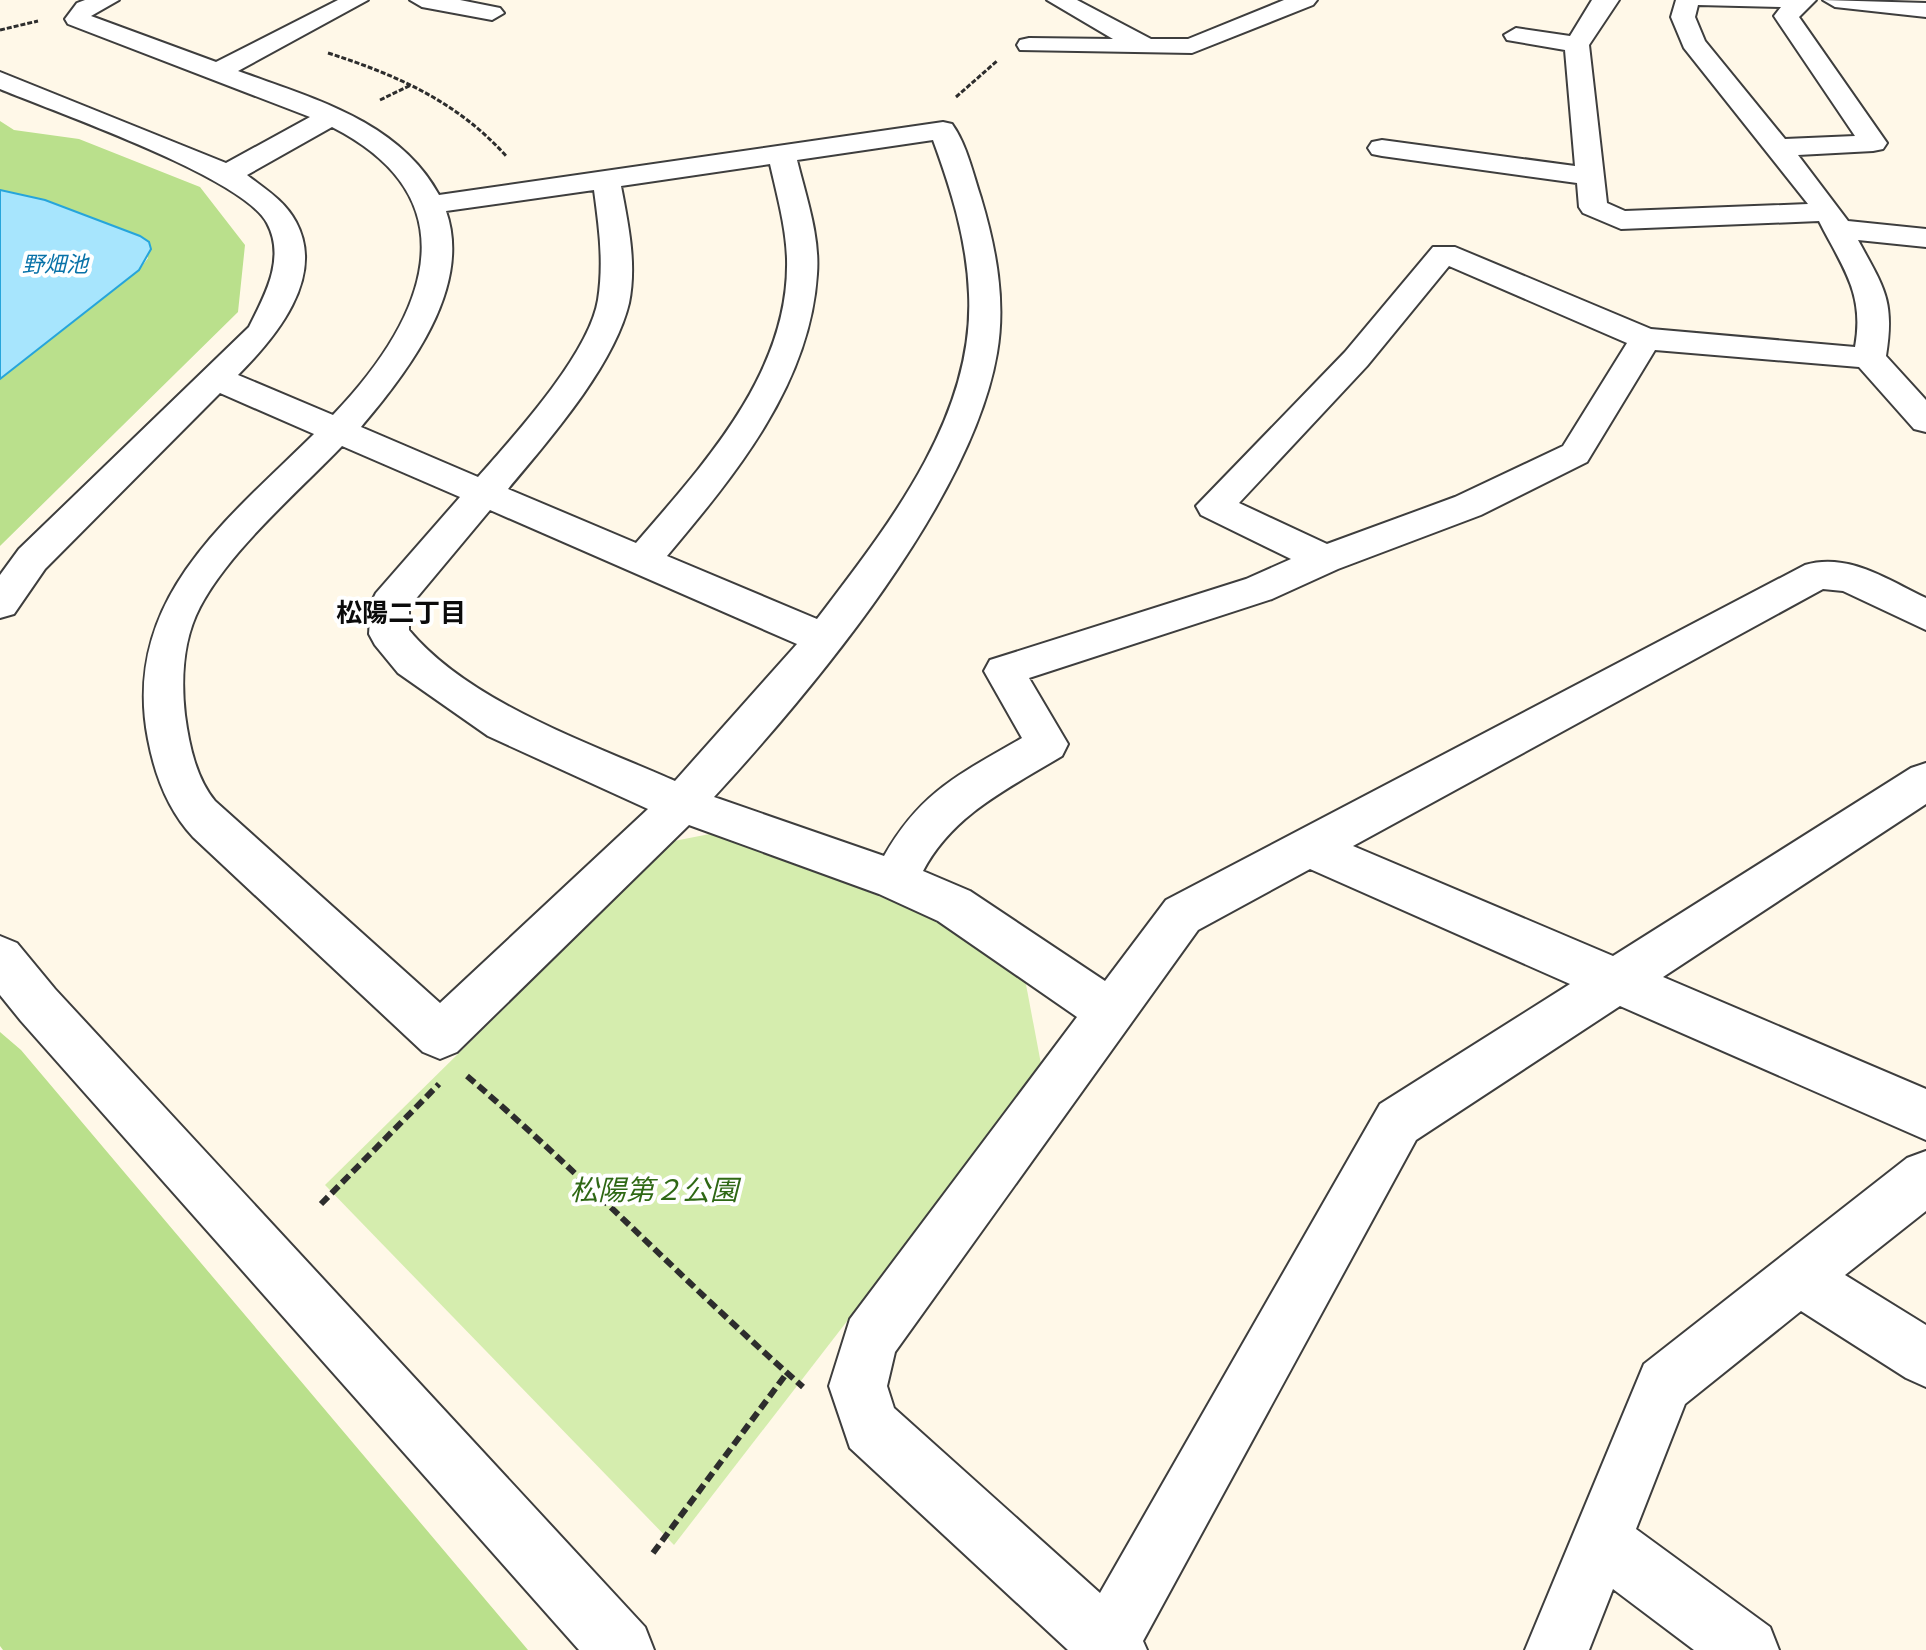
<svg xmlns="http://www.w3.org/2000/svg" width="1926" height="1650" viewBox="0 0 1926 1650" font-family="'Zilla Slab','Noto Sans JP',serif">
	<rect width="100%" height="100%" fill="#fff8e8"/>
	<path fill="#d5edae" d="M720 832 933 918 1024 974 1042 1069 674 1545 325 1185 674 841Z"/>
	<path fill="#bae08c" d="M0 121 14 130 79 139 200 187 245 245 238 312 0 546V379L139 270 148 258 139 236 45 200 0 190Z
		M0 1032 21 1050 528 1650H3L0 1646Z"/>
	<path fill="#a7e5fd" stroke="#26a5db" stroke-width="2" d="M0 190 45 200 140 236 149 242 151 249 139 270 0 379Z"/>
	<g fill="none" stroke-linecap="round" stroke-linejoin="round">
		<defs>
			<path id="minor" d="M85 0H119L91 16 216 62 338 0H368L238 71C312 98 399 121 439 195L943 122 952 124C967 145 973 174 981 198 996 248 1006 301 997 353 972 500 814 688 714 797L884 856C921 791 960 774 1022 738L984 671 990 660 1246 579 1291 559 1201 515 1196 506 1345 352 1433 247H1455L1651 329 1855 347C1865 293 1842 267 1819 221L1621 229 1583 213 1579 207 1577 183 1382 156 1372 154 1368 148 1372 142 1382 140 1575 166 1565 50 1507 40 1504 35 1516 28 1570 36 1592 0H1619L1589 45 1607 203 1625 211 1808 204 1684 48 1671 17 1676 0H1816L1799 17 1887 143 1883 149 1873 151 1798 155 1848 221 1926 229V247L1858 240C1884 288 1895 300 1886 356L1926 400V432L1914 429 1859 367 1655 350 1587 462 1481 515 1338 569 1272 599 1029 678 1068 744 1062 756C1009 788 953 814 923 871L970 891 1105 981 1166 900 1805 565C1848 552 1888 580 1926 598V630L1843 591 1823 589 1353 846 1613 956 1911 768 1926 763V804L1663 977 1926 1089V1140L1620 1006 1416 1140 1143 1641 1147 1650H1068L850 1448 829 1386 850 1319 1077 1017 938 921 879 894 689 825 457 1052 440 1059 423 1052 193 837C168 810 155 776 148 739 121 600 226 521 314 434L220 393 45 569 14 614 0 618V575L19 549 249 327C265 295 286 258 267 223 243 177 55 112 0 89V72L226 163 310 117 68 24 65 19 77 3ZM1698 5 1781 7 1774 16 1855 136 1785 139 1705 41 1695 17ZM332 127C477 201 423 321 333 415L238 375C275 338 326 278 296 222 285 201 265 189 247 175ZM933 140C951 189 967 240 969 294 975 417 887 527 817 619L667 556C735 475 810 385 817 274 820 236 806 197 797 160ZM770 164C777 195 786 227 787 259 790 372 704 464 636 543L508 489C549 440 614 366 629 303 637 264 628 223 621 186ZM594 190C599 227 604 262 598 300 589 354 515 435 478 477L361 427C407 373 473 288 446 211ZM1449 266 1627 343 1563 446 1455 497 1327 544 1239 503 1367 366ZM342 446 460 497 376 593 371 603 369 634 375 645 398 673 488 736 648 809 440 1003 215 801C196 778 189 745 185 715 181 680 183 639 200 607 230 550 298 492 342 446ZM490 510 797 644 675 781C589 743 470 703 409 630V607ZM1310 869 1570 984 1380 1104 1100 1593 894 1408 887 1386 895 1352 1198 930Z
				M410 0H460L500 8 504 13 492 20 422 7Z
				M1047 0H1077L1151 39H1188L1284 0H1317L1313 5 1192 53 1020 50 1017 45 1020 40 1029 38 1113 39Z
				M1823 0 1926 3V17L1835 7Z
				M0 936 17 943 55 989 645 1627 654 1650H579L21 1021 0 995Z
				M1926 1151V1211L1845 1275 1926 1325V1387L1906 1378 1801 1311 1685 1404 1636 1529 1770 1627 1779 1650H1694L1613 1589 1589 1650H1525L1644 1364 1907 1158Z"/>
		</defs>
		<use href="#minor" stroke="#3e3e3e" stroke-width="4"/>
		<path stroke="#2d2d2d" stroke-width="3" stroke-dasharray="5 2" stroke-linecap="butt" d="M0 30 38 21
			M328 53C397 75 458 102 507 157
			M956 97 997 61
			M380 100 411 85"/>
		<path stroke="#2d2d2d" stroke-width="6" stroke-dasharray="10 5" stroke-linecap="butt" d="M467 1076C583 1175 688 1286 803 1387
			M321 1204 439 1084
			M653 1553 787 1373"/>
		<use href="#minor" fill="#fff" fill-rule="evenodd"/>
	</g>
	<g text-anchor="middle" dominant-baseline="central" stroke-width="8" stroke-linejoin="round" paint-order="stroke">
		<g font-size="22" font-style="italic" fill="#0872a8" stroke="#fff">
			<text x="55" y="264">野畑池</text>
		</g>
		<g font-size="26" font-weight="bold" fill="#0b0b0b" stroke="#fff">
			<text x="401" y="613">松陽二丁目</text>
		</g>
		<g font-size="28" font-style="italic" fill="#2f6815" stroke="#fff">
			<text x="654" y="1190">松陽第２公園</text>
		</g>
	</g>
</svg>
